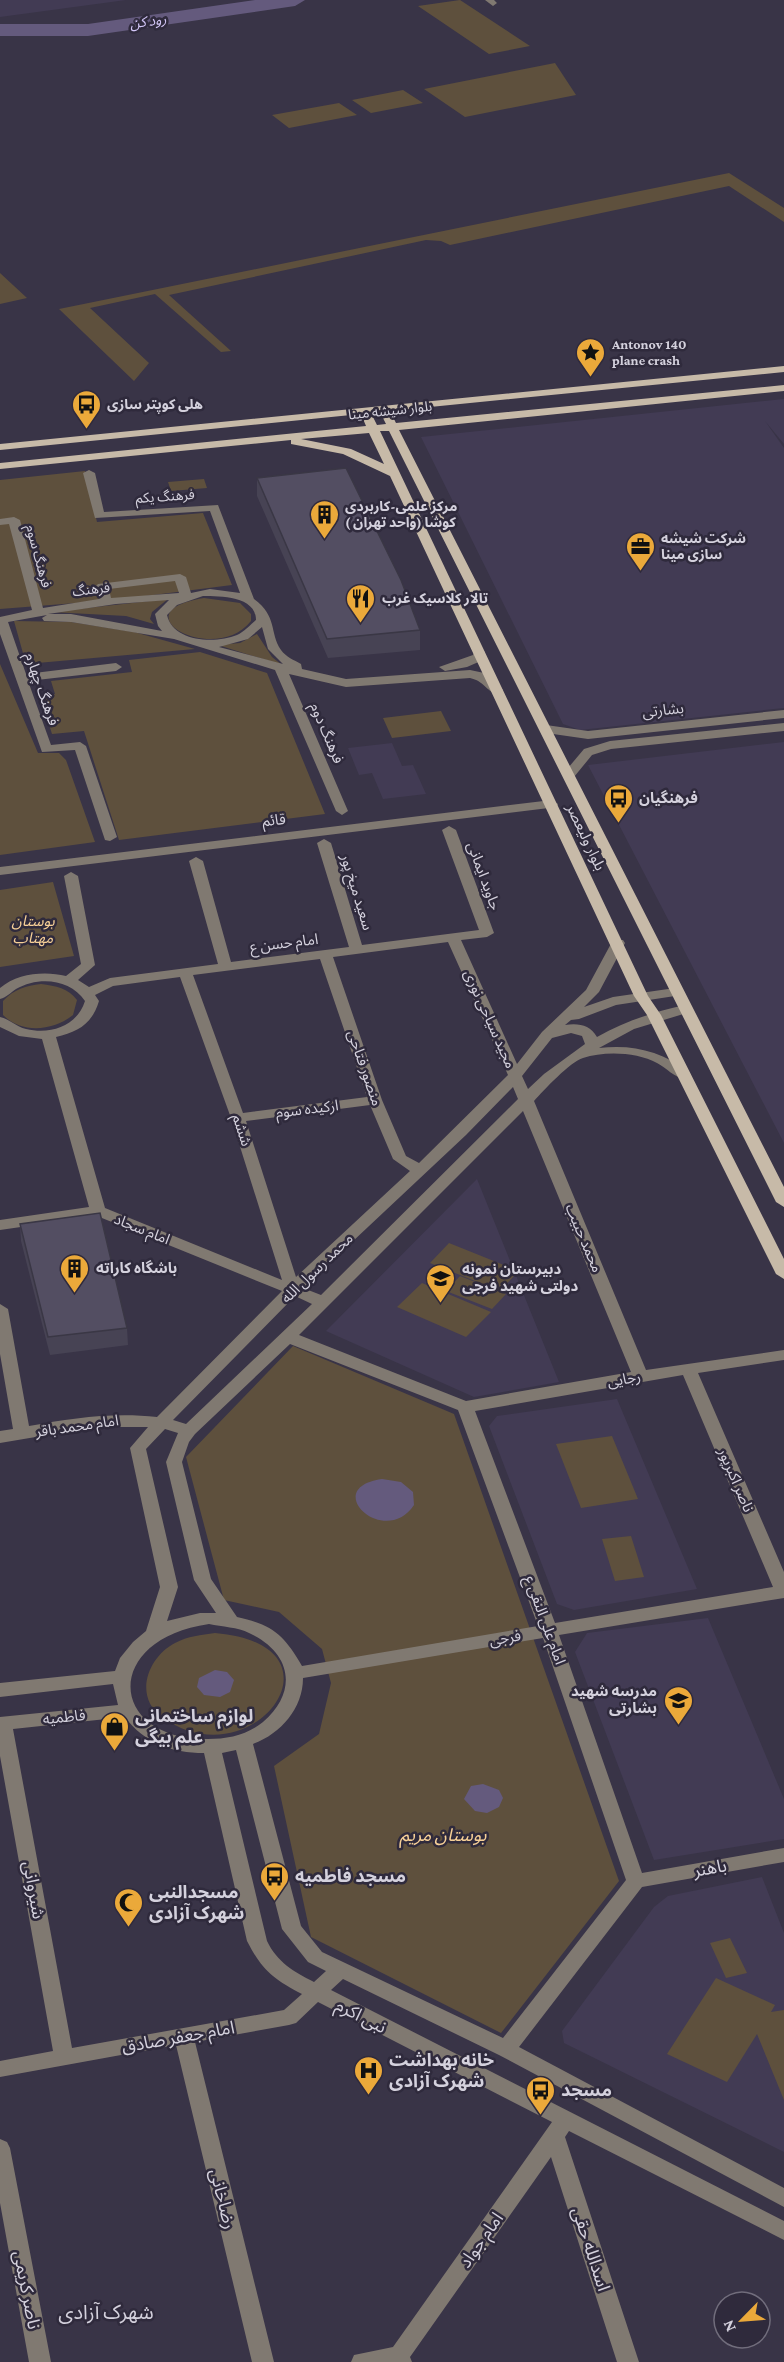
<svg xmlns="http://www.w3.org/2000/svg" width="784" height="2362" viewBox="0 0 784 2362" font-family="'Crimson Pro','Noto Sans Arabic',serif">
	<rect width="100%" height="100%" fill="#393447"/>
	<path fill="#423b54" d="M0 0H126L0 17Z
		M784 399V444L765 421 784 448V708L580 730 563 724 421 437Z
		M784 742V1143L588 765Z
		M392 743 402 766 413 765 426 794 383 799 372 773 359 775 348 748Z
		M477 1179 559 1382 474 1397 326 1331Z
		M617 1399 697 1589 574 1610 557 1604 489 1426 497 1416Z
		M708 1618 784 1799V1839L654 1860 575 1652 587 1633Z
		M762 1877 784 1933V2152L564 2043 562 2031 654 1907 668 1896Z"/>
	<path fill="#5e503d" d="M460 0 530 46 489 54 418 6Z
		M555 63 576 95 465 117 424 89Z
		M403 90 423 103 371 113 352 100Z
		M339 103 357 115 289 128 272 115Z
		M729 173 784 208V222L729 186 450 245 441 241 426 240 169 295 231 351 221 352 155 294 90 308 149 363 134 381 59 309Z
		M0 273 27 298 0 304Z
		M85 471 97 522 203 513 232 585 114 600 0 609V480Z
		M204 479 207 488 171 491 168 482Z
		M204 598 240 603 251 614V621C215 667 116 612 204 598Z
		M168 599 152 612 150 619 154 624 126 616 51 612Z
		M14 621 71 622 134 632 195 649 26 664Z
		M257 634 272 657 282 665 218 645 240 643Z
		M200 652 267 673 325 814 119 840 84 731 52 734 40 696 55 694 51 681 132 672 129 660Z
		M0 664 38 753H59L66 760 95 842 0 855Z
		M441 711 451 731 392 738 383 718Z
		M53 882 74 956 0 967V890Z
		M41 984C56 986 68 988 77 1000L73 1015C53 1031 22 1034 3 1015V1001C14 989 26 986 41 984Z
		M449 1243 511 1268 514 1276 500 1291 430 1263Z
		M460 1276 506 1294 492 1309 446 1291Z
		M422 1283 491 1312 466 1337 397 1307Z
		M293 1346 454 1414 619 1881 501 2033 311 1937 274 1766 319 1734 331 1683 322 1649 279 1612 224 1600 186 1457Z
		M612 1436 638 1499 581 1508 556 1444Z
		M631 1536 644 1577 615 1581 602 1539Z
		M215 1633C355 1645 252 1783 162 1717 133 1696 148 1657 175 1643 188 1636 201 1635 215 1633Z
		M730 1938 747 1973 726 1978 710 1943Z
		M716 1978 775 2005 771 2012 784 2010V2100L757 2034 727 2082 667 2054Z"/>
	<path fill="#645a7d" d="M382 1479 401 1482 413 1492 414 1505C385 1549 319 1488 382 1479Z
		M215 1670 227 1672 234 1680 230 1692 220 1697 204 1695 197 1687 199 1678Z
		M483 1784 499 1790 503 1798 499 1807 487 1813 475 1811 464 1799 471 1786Z"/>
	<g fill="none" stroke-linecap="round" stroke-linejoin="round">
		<path fill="#645a7d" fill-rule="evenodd" d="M255 0H305L295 6 88 36H0V24H88Z"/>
		<path fill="#807971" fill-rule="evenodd" d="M485 0H494L497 3 493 6Z
			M89 470 95 473 104 512 218 505 254 599C278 617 269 632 281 650 286 657 294 660 301 664L302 669 346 679 470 670 489 674 503 690 497 694C486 691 484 681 470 678L346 687 289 674 348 811 342 815 336 811 275 670 174 639 71 622 44 621 42 618 47 615 8 622 26 674 116 663 122 667 116 671 28 681 51 745 80 742 86 746 117 837 110 841 105 840 75 750 42 752 0 634V617L32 610 9 524 0 525V519L14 517 20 520 43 608 99 599 96 586 98 584 180 574 186 577 191 593 210 589 240 593 210 511 95 518 83 473ZM175 581 179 593 111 598 109 589ZM203 596C220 596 256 596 256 620 250 625 244 632 237 635 215 644 173 642 167 615L177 605ZM169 600 155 614 158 626 162 631 71 614H48L116 604ZM262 627 268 649 283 664 219 647 248 639Z
			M479 648 485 652 483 660 467 667 445 671 439 667 473 655 475 649Z
			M784 710V718L588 739 546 733 540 729 546 725 588 731Z
			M784 723V731L611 749 592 755 574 777H564L563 774 584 749 610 741Z
			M552 800 558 804 557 807 0 875V867Z
			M449 826 456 830 494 933 487 937 461 940 517 1064 542 1032 586 990 613 940H623L625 943 599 992 584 1007 613 997 675 988 682 992 675 996 616 1005 579 1019 571 1020 565 1025C579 1023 590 1025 597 1037 625 1021 654 1012 685 1005L692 1009 690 1012 634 1029 599 1048C633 1044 661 1051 689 1072L691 1075 689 1078C677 1081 667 1068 657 1063 637 1052 604 1051 583 1058 570 1062 544 1090 534 1101L646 1370 784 1350V1360L698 1373 784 1572V1598L559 1635 642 1873 784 1848V1862L642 1887 519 2047 784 2188V2207L499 2055 343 1979 331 1990 784 2221V2240L569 2131 565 2137 639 2362H617L551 2157 410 2357 412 2362H351L354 2355 393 2347 552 2122 318 2002 296 2023 289 2025 195 2042 274 2362H252L176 2045 0 2077V2061L53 2051 0 1756V1717L118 1705 113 1684 0 1697V1683L115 1671 120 1658 133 1642 146 1631 160 1587 130 1448 148 1427H95L0 1443V1431L13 1429 0 1354V1304L8 1309 29 1426C72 1418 114 1412 157 1417L282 1291 97 1216 0 1230V1220L89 1207 42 1039 19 1036 0 1027V1017C10 1019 16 1027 26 1029 51 1035 77 1026 85 1001 70 979 39 976 16 989 10 993 7 997 0 999V988C18 973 45 971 66 976L81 964 64 876 71 872 78 876 95 965 78 980 89 987 110 978 218 964 189 861 196 857 203 861 231 962 349 947 317 843 324 839 331 843 362 945 479 930 442 830ZM448 942 508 1075 419 1163 406 1156 382 1100 333 957ZM320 959 367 1097 243 1113 193 975ZM180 977 231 1118 282 1280 105 1208 56 1037C78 1032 92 1024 99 1001L95 995 113 986ZM571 1033 582 1036 585 1044 544 1074 528 1089 522 1076 552 1038ZM513 1087 518 1099 321 1295 303 1288 466 1135ZM370 1105 393 1159 410 1171 296 1277 246 1121ZM523 1111 631 1372 466 1401 299 1335ZM295 1296 312 1304 186 1424 173 1420ZM290 1344 458 1410 538 1626 302 1666C284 1635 273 1625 237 1617L211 1579 182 1462 189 1442 195 1434ZM683 1375 773 1587 555 1623 475 1411ZM165 1429 178 1433 166 1462 194 1580 216 1613H200L167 1621 178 1587 146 1449ZM209 1624C222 1627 238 1627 249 1633 291 1652 299 1691 263 1722 247 1735 228 1739 208 1739 107 1740 102 1639 209 1624ZM543 1638 626 1880 503 2038 322 1952 301 1926 253 1744C280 1734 303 1709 303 1678ZM125 1717C144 1743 172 1753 204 1753L247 1941C262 1970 273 1979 302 1994L284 2010 72 2048 13 1729ZM236 1750 282 1929 308 1962 326 1971 314 1982C294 1972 277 1962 267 1941L222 1753Z
			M0 2139 7 2142 10 2148 51 2362H29L0 2203Z"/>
		<path fill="#c7baa8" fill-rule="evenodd" d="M784 366V372L390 411 396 423 784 385V391L399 430 784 1187V1207L776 1202 389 431H380L648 996 661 1015 784 1259V1279L776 1274 647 1015 634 996 390 476 343 454 291 444V440L0 469V463L366 426 361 414 0 450V444ZM380 412 386 424 377 425 371 413ZM369 433 384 464 351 449 301 439Z"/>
	</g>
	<path fill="#474354" d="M257 478 420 630V650L328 658 257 496Z
		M20 1224 127 1328 128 1345 50 1355 21 1241Z"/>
	<path fill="#534e62" stroke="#3a3745" stroke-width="1.5" d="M346 468 401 580 420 630 327 639 257 478Z
		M100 1213 127 1328 48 1337 20 1224Z"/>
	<defs>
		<symbol id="sight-pin" viewBox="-11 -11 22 30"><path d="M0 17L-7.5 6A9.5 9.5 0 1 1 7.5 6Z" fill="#eba93a" stroke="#2f2a3c"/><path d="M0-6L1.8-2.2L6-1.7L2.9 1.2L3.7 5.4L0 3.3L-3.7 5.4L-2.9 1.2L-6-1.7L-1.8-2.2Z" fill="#111"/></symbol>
		<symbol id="bus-pin" viewBox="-11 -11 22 30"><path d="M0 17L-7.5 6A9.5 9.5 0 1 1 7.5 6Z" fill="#eba93a" stroke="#2f2a3c"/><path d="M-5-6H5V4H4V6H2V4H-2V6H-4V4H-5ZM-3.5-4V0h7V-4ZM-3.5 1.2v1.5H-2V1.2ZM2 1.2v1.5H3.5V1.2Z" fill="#111"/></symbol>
		<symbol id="building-pin" viewBox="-11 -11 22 30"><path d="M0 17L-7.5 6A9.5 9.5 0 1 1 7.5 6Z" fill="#eba93a" stroke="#2f2a3c"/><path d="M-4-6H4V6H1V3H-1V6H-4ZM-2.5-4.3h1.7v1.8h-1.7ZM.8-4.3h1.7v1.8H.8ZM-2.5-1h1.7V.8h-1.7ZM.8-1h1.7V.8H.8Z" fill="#111"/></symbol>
		<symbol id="office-pin" viewBox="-11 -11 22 30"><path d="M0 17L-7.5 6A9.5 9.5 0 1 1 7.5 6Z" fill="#eba93a" stroke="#2f2a3c"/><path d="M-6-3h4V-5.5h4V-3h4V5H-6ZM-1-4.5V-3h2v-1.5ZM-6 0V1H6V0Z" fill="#111"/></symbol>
		<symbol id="restaurant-pin" viewBox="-11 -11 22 30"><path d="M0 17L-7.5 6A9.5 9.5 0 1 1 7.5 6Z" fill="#eba93a" stroke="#2f2a3c"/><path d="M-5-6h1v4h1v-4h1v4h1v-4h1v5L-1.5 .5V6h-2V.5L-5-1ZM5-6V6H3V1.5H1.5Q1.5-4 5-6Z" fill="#111"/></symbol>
		<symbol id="school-pin" viewBox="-11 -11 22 30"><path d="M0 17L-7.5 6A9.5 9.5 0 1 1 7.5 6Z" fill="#eba93a" stroke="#2f2a3c"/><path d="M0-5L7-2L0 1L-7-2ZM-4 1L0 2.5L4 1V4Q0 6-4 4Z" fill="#111"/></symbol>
		<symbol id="shop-pin" viewBox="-11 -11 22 30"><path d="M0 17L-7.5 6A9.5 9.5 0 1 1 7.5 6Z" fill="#eba93a" stroke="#2f2a3c"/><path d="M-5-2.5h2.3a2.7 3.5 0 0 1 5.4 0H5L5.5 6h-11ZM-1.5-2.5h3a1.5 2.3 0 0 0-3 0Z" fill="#111"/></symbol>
		<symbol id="mosque-pin" viewBox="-11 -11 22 30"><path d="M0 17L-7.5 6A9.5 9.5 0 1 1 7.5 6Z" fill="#eba93a" stroke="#2f2a3c"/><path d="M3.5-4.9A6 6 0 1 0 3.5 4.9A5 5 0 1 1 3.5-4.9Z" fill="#111"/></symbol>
		<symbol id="hospital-pin" viewBox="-11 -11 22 30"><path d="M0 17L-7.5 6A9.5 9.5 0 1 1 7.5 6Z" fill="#eba93a" stroke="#2f2a3c"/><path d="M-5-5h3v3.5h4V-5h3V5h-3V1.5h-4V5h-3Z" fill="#111"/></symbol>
	</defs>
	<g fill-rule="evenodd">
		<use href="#sight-pin" x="574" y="336" width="33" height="45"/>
		<use href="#bus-pin" x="70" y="388" width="33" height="45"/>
		<use href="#building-pin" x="308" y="498" width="33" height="45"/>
		<use href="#office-pin" x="624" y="530" width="33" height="45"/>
		<use href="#restaurant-pin" x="344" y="582" width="33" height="45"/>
		<use href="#bus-pin" x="602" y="782" width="33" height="45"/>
		<use href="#building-pin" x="58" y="1252" width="33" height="45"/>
		<use href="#school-pin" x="424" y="1262" width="33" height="45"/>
		<use href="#school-pin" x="662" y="1684" width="33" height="45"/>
		<use href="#shop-pin" x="98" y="1710" width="33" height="45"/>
		<use href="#bus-pin" x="258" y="1860" width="33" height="45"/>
		<use href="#mosque-pin" x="112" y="1886" width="33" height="45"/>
		<use href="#hospital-pin" x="352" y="2054" width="33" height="45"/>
		<use href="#bus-pin" x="524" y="2074" width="33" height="45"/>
	</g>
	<g text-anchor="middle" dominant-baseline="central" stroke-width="5" stroke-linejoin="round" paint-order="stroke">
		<g font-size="14" font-style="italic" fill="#d3c6f7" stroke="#2f2a3c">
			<text transform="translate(148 21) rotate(-8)">رود کن</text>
		</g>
		<g font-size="14" font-weight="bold" fill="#d4d1dd" stroke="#2f2a3c" text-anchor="start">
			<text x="612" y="344">Antonov 140<tspan x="612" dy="16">plane crash</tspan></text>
			<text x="107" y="404">هلی کوپتر سازی</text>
			<text x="345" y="506">مرکز علمی-کاربردی<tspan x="345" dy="16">کوشا (واحد تهران )</tspan></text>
			<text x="661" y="538">شرکت شیشه<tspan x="661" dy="16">سازی مینا</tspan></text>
			<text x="382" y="598">تالار کلاسیک غرب</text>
		</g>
		<g font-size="14" fill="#d4d1dd" stroke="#2f2a3c">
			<text transform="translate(390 410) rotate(-6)">بلوار شیشه مینا</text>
			<text transform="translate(165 496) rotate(-4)">فرهنگ یکم</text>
			<text transform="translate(39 556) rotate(75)">فرهنگ سوم</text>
			<text transform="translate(91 589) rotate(-7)">فرهنگ</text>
		</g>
		<g font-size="15" fill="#d4d1dd" stroke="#2f2a3c">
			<text transform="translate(42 689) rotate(71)">فرهنگ چهارم</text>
			<text transform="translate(663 710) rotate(-6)">بشارتی</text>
			<text transform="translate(327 733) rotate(67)">فرهنگ دوم</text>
			<text transform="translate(274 820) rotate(-6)">قائم</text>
			<text transform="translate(586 837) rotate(65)">بلوار ولیعصر</text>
			<text transform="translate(484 876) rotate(70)">جاوید ایمانی</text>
			<text transform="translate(357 892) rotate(73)">سعید میخ پور</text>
			<text transform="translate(284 943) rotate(-7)">امام حسن ع</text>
			<text transform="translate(490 1019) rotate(66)">مجید سیاحی نوری</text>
			<text transform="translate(365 1068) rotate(71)">منصور فتاحی</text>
			<text transform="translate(307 1109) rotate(-7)">ارکیده سوم</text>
			<text transform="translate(242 1130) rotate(72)">ششم</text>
			<text transform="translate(142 1229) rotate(22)">امام سجاد</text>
			<text transform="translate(584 1238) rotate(67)">محمد حبیب</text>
			<text transform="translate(317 1268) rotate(-44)">محمد رسول الله</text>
			<text transform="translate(624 1379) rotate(-10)">رجایی</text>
			<text transform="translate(77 1426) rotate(-8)">امام محمد باقر</text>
			<text transform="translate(736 1480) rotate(67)">ناصر اکبرپور</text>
			<text transform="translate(545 1620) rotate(70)">امام علی النقی ع</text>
			<text transform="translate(505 1638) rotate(-10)">فرجی</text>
			<text transform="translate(64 1717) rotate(-6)">فاطمیه</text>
		</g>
		<g font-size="15" font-weight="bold" fill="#d4d1dd" stroke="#2f2a3c" text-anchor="start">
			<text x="639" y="798">فرهنگیان</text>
			<text x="96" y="1268">باشگاه کاراته</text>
			<text x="462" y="1269">دبیرستان نمونه<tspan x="462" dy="17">دولتی شهید فرجی</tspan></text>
			<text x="657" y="1691" text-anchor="end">مدرسه شهید<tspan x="657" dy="17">بشارتی</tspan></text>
		</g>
		<g font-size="15" font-style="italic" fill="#f7d097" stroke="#2f2a3c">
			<text x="33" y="921">بوستان<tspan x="33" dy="17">مهتاب</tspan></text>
		</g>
		<g font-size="18" font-weight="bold" fill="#d4d1dd" stroke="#2f2a3c" text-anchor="start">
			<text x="135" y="1716">لوازم ساختمانی<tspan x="135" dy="21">علم بیگی</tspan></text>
			<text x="295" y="1876">مسجد فاطمیه</text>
			<text x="149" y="1892">مسجدالنبی<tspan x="149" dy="21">شهرک آزادی</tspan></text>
			<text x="389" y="2060">خانه بهداشت<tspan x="389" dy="21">شهرک آزادی</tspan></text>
			<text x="561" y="2090">مسجد</text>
		</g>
		<g font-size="18" font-style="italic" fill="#f7d097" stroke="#2f2a3c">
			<text x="443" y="1835">بوستان مریم</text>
		</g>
		<g font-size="18" fill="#d4d1dd" stroke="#2f2a3c">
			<text transform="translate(710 1868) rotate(-10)">باهنر</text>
			<text transform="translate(34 1890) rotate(80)">شیروانی</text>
			<text transform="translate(361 2016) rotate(27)">نبی اکرم</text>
			<text transform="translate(178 2037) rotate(-10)">امام جعفر صادق</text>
			<text transform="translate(223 2199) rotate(76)">رضاخانی</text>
			<text transform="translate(481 2240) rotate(-55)">امام جواد</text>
			<text transform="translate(591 2249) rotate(72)">اسدالله حقی</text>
			<text transform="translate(27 2290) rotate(79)">ناصر کریمی</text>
		</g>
		<g font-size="20" fill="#d4d1dd" stroke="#2f2a3c">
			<text x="106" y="2312">شهرک آزادی</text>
		</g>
	</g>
	<g transform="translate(742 2320) rotate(245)"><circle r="28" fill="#2f2a3c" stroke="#716d7c" stroke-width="1.5"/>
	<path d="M0-4.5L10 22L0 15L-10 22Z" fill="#eba93a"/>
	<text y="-9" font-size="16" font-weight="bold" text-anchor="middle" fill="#d4d1dd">N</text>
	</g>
</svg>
